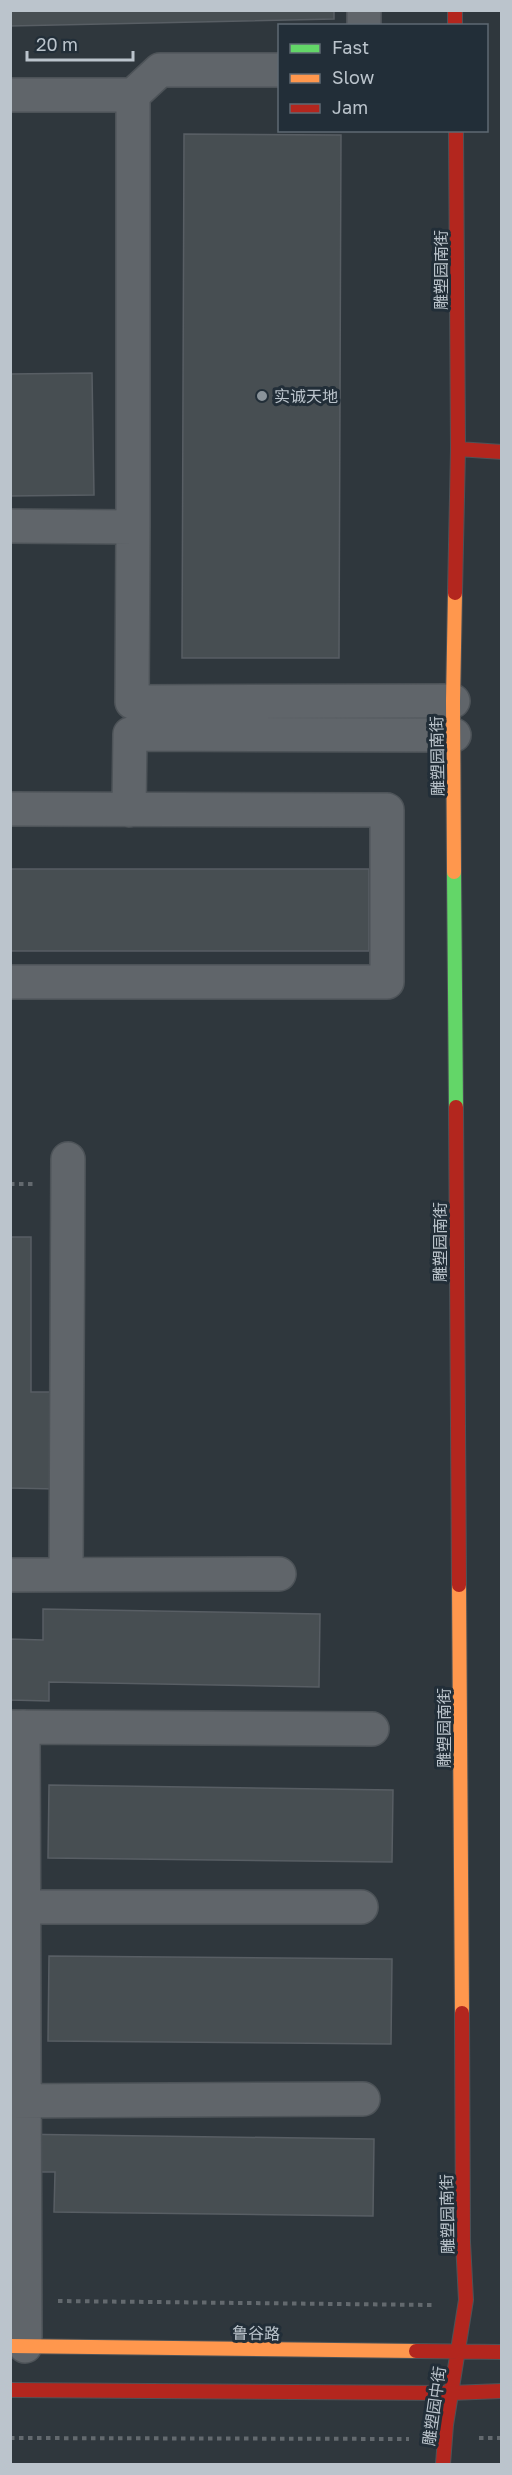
<svg xmlns="http://www.w3.org/2000/svg" width="512" height="2475" viewBox="0 0 512 2475" font-family="'Golos Text','Noto Sans SC',sans-serif">
	<rect width="100%" height="100%" fill="#2f373d"/>
	<path fill="#474e52" stroke="#585e64" stroke-width="1.5" d="M10 10H334V19L10 26Z
		M184 134 341 135 339 658H182Z
		M92 373 94 495 10 496V374Z
		M10 869H369V951H10Z
		M10 1237H31V1392H56V1489L10 1488Z
		M43 1609 320 1614 319 1687 49 1682V1701L10 1700V1639L43 1640Z
		M49 1785 393 1790 392 1862 48 1858Z
		M49 1956 392 1959 391 2044 48 2041Z
		M10 2134 374 2139 373 2216 54 2212 55 2172H10Z"/>
	<g fill="none" stroke-linecap="round" stroke-linejoin="round">
		<defs>
			<path id="street" d="M364 10V26
				M10 95H133V527
				M133 95 160 70H280
				M10 526 133 527 132 702 453 701
				M10 809 387 810V982H10
				M129 810 130 734 454 735
				M66 1574 68 1159
				M10 1575 279 1574
				M10 1727 372 1729
				M23 1727 25 2346
				M10 1907H361
				M10 2101 363 2099"/>
			<path id="fast" d="M454 872 456 1107"/>
			<path id="slow" d="M454 872 453 701 455 593
				M459 1585 462 2013
				M10 2346 416 2351"/>
			<path id="jam" d="M455 10V26
				M458 449 502 452
				M455 593 458 449 456 130
				M456 1107 459 1585
				M416 2351 502 2352
				M10 2390 450 2393 502 2391
				M443 2464 446 2425 466 2300 463 2242 462 2013"/>
		</defs>
		<use href="#street" stroke="#4d5358" stroke-width="36"/>
		<use href="#fast" stroke="#4d5358" stroke-width="16"/>
		<use href="#slow" stroke="#4d5358" stroke-width="16"/>
		<use href="#jam" stroke="#4d5358" stroke-width="16"/>
		<path stroke="#63696e" stroke-width="4" stroke-dasharray="4.5 4.5" stroke-linecap="butt" d="M10 1184H34
			M58 2301 432 2305
			M10 2438 409 2439
			M479 2438H502"/>
		<use href="#street" stroke="#60656a" stroke-width="33"/>
		<use href="#fast" stroke="#63d668" stroke-width="14"/>
		<use href="#slow" stroke="#ff974d" stroke-width="14"/>
		<use href="#jam" stroke="#b3261e" stroke-width="14"/>
	</g>
	<circle fill="#8a939a" stroke="#222e38" stroke-width="2" cx="262" cy="396" r="6"/>
	<g text-anchor="middle" dominant-baseline="central" stroke-width="6" stroke-linejoin="round" paint-order="stroke">
		<g font-size="16" fill="#bbc4cc" stroke="#222e38">
			<text transform="translate(441 270) rotate(-90)">雕塑园南街</text>
			<text transform="translate(437 756) rotate(-91)">雕塑园南街</text>
			<text transform="translate(440 1242) rotate(-90)">雕塑园南街</text>
			<text transform="translate(444 1728) rotate(-90)">雕塑园南街</text>
			<text transform="translate(447 2214) rotate(-91)">雕塑园南街</text>
			<text transform="translate(256 2333) rotate(1)">鲁谷路</text>
			<text transform="translate(434 2406) rotate(-82)">雕塑园中街</text>
		</g>
		<g font-size="16" fill="#bbc4cc" stroke="#222e38" text-anchor="start">
			<text x="274" y="396">实诚天地</text>
		</g>
	</g>
	<rect width="512" height="2475" fill="none" stroke="#bbc4cc" stroke-width="24"/>
	<rect x="278" y="24" width="210" height="108" fill="#222e38" stroke="#5f6a73" stroke-width="1.5"/>
	<rect x="290" y="44" width="30" height="9" fill="#63d668" stroke="#5f6a73" stroke-width="1.5"/>
	<text x="332" y="54" font-size="18" fill="#bbc4cc">Fast</text>
	<rect x="290" y="74" width="30" height="9" fill="#ff974d" stroke="#5f6a73" stroke-width="1.5"/>
	<text x="332" y="84" font-size="18" fill="#bbc4cc">Slow</text>
	<rect x="290" y="104" width="30" height="9" fill="#b3261e" stroke="#5f6a73" stroke-width="1.5"/>
	<text x="332" y="114" font-size="18" fill="#bbc4cc">Jam</text>
	<path d="M27 51v9h106v-9" fill="none" stroke="#bbc4cc" stroke-width="3"/>
	<text x="36" y="51" font-size="18" fill="#bbc4cc" stroke="#222e38" stroke-width="4.5" paint-order="stroke">20 m</text>
</svg>
